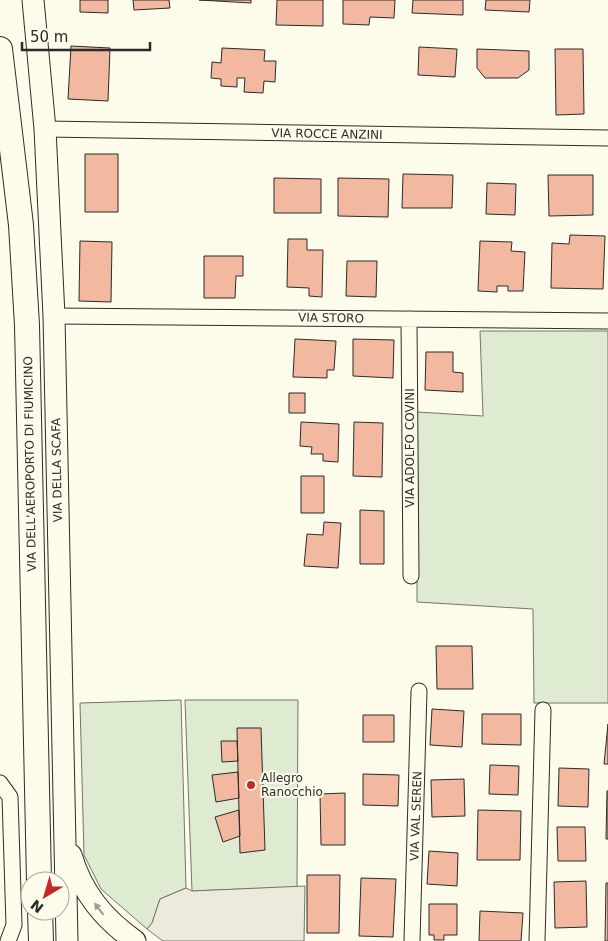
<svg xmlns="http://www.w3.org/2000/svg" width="608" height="941" viewBox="0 0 608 941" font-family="'DejaVu Sans',sans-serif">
	<rect width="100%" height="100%" fill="#fdfbea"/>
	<path fill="#deebd1" stroke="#74746e" d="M480 331H608V703H534L533 609 417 602V412L483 416Z
		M181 700 186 888 160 899 152 923 147 929 101 889 84 855 80 703Z
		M185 700H298L297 887 192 891Z"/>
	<path fill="#eceadb" stroke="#74746e" d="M305 886 304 941H163L147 929 152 923 160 899 186 888 192 891Z"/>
	<path fill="#f2b8a0" stroke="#2b2b2b" d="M80 0H108V13L80 12Z
		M133 0H169L170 8 134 10Z
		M199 0H251V3Z
		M277 0H323V26L276 25Z
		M343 0H395L394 18 370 17 369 25 343 24Z
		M413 0H463V15L412 13Z
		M486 0H530L529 12 485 10Z
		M71 46 110 48 108 101 68 99Z
		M419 47 457 49 455 77 418 75Z
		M222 48 265 50 264 61H276L275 82 264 81 263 93 244 92 245 78H237V87L221 86V79L211 78 212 62 221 63Z
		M477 49 529 51V70L518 78H485L477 68Z
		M555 49H583L584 114 556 115Z
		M85 154H118V212H85Z
		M403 174 453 175 452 208H402Z
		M548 175H593V215L549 216Z
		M274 178 321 179V213H274Z
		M338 178 389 179 388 217 338 216Z
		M487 183 516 184 515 215 486 214Z
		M570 235 605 236 603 289 551 288 552 243 569 244Z
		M288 239H307V250H323L322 297 309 296V288L287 287Z
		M80 241 112 242 111 302 79 301Z
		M480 241 512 242 511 251 525 252 523 291H508V286H497V292L478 291Z
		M204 256H243V276H236L235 298H204Z
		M347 261H377L376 297 346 296Z
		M295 339 336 341 334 370H327V378L293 377Z
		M353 339 394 340 393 378 353 376Z
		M426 352H453V372L463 373V392L425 390Z
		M289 393H305V413H289Z
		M301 422 339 424 338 462 323 461V454H311L312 447 300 446Z
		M354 422 383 423 382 477 353 476Z
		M301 476H324V513H301Z
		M360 510 384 511V564H360Z
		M324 522 341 523 338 568 304 566 307 534 323 535Z
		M436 646H472L473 689H437Z
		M432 709 464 711 462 747 430 745Z
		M482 714H521V745L482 744Z
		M363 715H394V742H363Z
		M608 724V764H604Z
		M237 728H261L265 850 240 853Z
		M221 741H237L238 761 222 762Z
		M490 765 519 766 518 795 489 794Z
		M559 768 589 769 588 807 558 806Z
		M238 772 239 798 216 802 212 775Z
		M363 774 399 775 398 806 363 805Z
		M464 779 465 816 432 817 431 780Z
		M607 791H608V839H606Z
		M345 793V845H321L320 794Z
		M239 810 240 836 223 842 215 817Z
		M478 810 521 811 520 860H477Z
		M557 827H585L586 861H558Z
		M429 851 458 853 457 886 427 884Z
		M307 875H340L339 933H307Z
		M361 878 396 879 393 937 359 936Z
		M586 881 587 927 555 928 554 882Z
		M606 883H608V941H605Z
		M429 904H457V935H444V940H434V935H429Z
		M480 911 523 913 521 941H479Z"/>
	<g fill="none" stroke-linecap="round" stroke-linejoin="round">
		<defs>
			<path id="street" d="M45 129 608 138
				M54 316 608 321
				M409 319 411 576
				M0 783 10 797 14 925 8 941
				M412 941 419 691
				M537 941 543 710"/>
			<path id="secondary" d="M33 0 45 129 54 316 67 941
				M71 855C82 893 104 919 135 941"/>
			<path id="primary" d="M0 49 21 225 27 325 39 881
				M40 911 41 941"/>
		</defs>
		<use href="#street" stroke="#2b2b2b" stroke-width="17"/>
		<use href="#secondary" stroke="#2b2b2b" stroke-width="23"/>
		<use href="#primary" stroke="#2b2b2b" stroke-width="26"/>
		<use href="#street" stroke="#fdfbea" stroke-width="15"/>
		<use href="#secondary" stroke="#fdfbea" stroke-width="21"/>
		<use href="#primary" stroke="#fdfbea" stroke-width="24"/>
	</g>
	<defs><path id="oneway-solid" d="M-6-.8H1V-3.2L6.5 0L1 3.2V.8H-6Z" transform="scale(1.25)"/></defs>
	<use fill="#9e9d94" href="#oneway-solid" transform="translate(99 909) rotate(-128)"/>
	<circle fill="#c62828" stroke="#fdfbea" stroke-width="2" cx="251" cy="785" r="5"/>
	<g text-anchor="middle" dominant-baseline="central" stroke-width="4" stroke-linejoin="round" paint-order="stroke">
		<g font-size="12" fill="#2b2b2b" stroke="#fdfbea">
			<text transform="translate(327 134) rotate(1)">VIA ROCCE ANZINI</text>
			<text transform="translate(331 318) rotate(1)">VIA STORO</text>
			<text transform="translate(410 448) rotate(-90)">VIA ADOLFO COVINI</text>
			<text transform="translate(30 464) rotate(-91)">VIA DELL'AEROPORTO DI FIUMICINO</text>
			<text transform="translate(57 470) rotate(-91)">VIA DELLA SCAFA</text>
			<text transform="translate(416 816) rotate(-88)">VIA VAL SEREN</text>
		</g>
		<g font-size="12" fill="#2b2b2b" stroke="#fdfbea" text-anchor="start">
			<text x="261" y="778">Allegro<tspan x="261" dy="14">Ranocchio</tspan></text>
		</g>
	</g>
	<g transform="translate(45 896) rotate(218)"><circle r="24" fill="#fdfbea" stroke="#a9a89e"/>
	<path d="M0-4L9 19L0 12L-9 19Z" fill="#c62828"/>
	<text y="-8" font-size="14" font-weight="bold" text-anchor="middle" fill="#2b2b2b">N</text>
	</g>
	<path d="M22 42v8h128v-8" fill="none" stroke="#2b2b2b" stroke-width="2.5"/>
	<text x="30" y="42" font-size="15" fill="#2b2b2b" stroke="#fdfbea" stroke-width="4" paint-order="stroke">50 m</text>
</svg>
